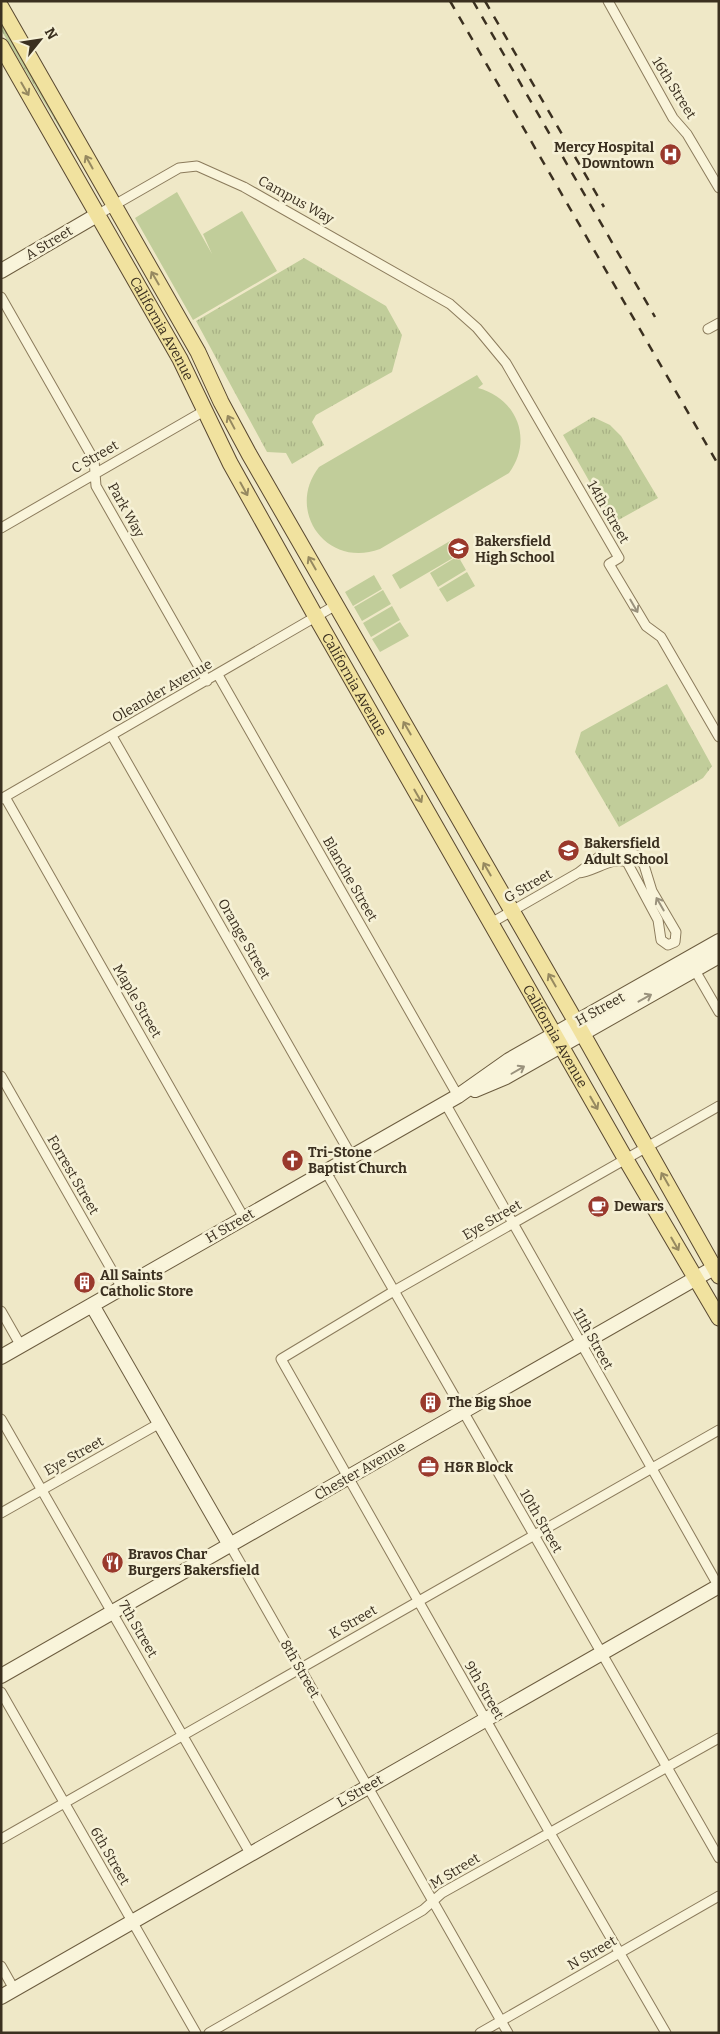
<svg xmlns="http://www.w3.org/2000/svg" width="720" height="2034" viewBox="0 0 720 2034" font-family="Bitter,serif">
	<defs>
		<pattern id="grass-tufts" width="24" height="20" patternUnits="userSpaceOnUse" patternTransform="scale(1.25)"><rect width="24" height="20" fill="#c1cd9a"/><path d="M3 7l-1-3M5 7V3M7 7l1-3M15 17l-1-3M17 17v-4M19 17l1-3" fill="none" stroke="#a7b084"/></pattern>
	</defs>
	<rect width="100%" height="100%" fill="#efe8c7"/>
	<path fill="url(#grass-tufts)" d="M1 20 99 194 1 30Z
		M304 258 386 306 402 335 392 372 316 415 312 422 324 445 292 464 286 453 267 452 196 321Z
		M593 417 610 425 621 436 658 498 613 523 563 435Z
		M667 684 712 766 703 778 619 827 575 752 581 732Z"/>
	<path fill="#c1cd9a" d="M177 192 212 254 203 234 242 211 277 271 193 320 135 218Z
		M477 375 483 384 478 388C518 399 533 440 509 473L380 549C327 569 285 511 319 467Z
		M450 541 458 555 400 589 392 575Z
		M458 556 466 570 438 587 430 573Z
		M467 572 475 586 447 602 439 589Z
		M374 575 382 589 353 606 345 592Z
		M383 590 391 604 362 621 354 607Z
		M392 606 400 620 371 637 363 623Z
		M400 622 409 636 380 652 372 639Z"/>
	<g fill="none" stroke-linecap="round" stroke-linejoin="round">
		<defs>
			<path id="street" d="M608 1 673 118 687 134 719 188
				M97 215 179 168 197 166 244 187 450 304 477 328 506 363 619 558 609 564 646 626 661 637 719 737
				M1 297 94 460 96 486 207 681
				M708 329 719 323
				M1 528 204 411
				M218 675 458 1096
				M112 736 352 1157
				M5 797 244 1218
				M1 799 336 605
				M491 923 578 873 600 856 616 851H627L636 855 644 865 652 891 676 932 675 942 668 945 661 940 658 920 627 862C612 856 594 872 578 873
				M693 967 719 1012
				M1 1076 122 1288
				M445 1103 719 1587
				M326 1172 719 1858
				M1 1311 21 1346
				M1 1419 250 1853
				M1 1513 160 1423
				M230 1545 508 2033
				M1 1692 196 2033
				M1 1839 719 1430
				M1 1966 14 1989
				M209 2033 423 1910 442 1893 719 1738
				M480 2033 719 1896
				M666 2033 550 1833 281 1359 394 1291 719 1106"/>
			<path id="secondary" d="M1 271 97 215
				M475 1090 506 1077 719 956
				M92 1305 230 1545
				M1 1357 458 1096 509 1060 719 941
				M1 1676 719 1265
				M1 1997 719 1586"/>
			<g id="primary">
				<path d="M1 7 198 352 221 402 249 454 576 1022 719 1276"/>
				<path id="s1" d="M1 46 180 359 230 463 316 617 625 1158 719 1318"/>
			</g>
		</defs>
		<use href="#street" stroke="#8b7b5c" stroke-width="11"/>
		<use href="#secondary" stroke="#6c5c3f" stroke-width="16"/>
		<use href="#primary" stroke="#594830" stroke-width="17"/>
		<use href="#street" stroke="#f9f4da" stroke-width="9"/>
		<use href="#secondary" stroke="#f9f4da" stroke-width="14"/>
		<use href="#primary" stroke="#f1e29f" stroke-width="15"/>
		<path stroke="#3b3020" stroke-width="2.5" stroke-dasharray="9 9" stroke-linecap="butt" d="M450 1 719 466
			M473 1 655 317
			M485 1 604 207"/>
	</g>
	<defs><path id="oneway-shaft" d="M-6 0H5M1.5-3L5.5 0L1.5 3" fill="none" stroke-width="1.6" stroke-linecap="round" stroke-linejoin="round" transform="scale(1.25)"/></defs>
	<g stroke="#968960">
		<use href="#oneway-shaft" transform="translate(25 89) rotate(60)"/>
		<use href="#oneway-shaft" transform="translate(89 162) rotate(-119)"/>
		<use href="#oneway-shaft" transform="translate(155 278) rotate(-120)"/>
		<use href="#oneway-shaft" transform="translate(231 422) rotate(-118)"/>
		<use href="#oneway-shaft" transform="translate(244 489) rotate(61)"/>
		<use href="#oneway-shaft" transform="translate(312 563) rotate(-120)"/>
		<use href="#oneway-shaft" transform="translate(407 728) rotate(-120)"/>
		<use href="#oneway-shaft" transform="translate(418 796) rotate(60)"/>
		<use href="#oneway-shaft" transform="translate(487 869) rotate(-120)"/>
		<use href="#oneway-shaft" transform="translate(552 980) rotate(-120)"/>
		<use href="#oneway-shaft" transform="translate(594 1103) rotate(60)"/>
		<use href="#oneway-shaft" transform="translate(665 1179) rotate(-120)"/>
		<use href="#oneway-shaft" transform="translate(675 1244) rotate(60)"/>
	</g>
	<g stroke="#9a927d">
		<use href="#oneway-shaft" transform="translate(634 606) rotate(60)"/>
		<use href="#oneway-shaft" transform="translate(660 904) rotate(-120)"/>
		<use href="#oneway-shaft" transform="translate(645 998) rotate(-29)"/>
		<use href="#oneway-shaft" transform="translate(518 1070) rotate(-30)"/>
	</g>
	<defs>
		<symbol id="hospital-disc" viewBox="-11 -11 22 22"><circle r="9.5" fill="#9a392c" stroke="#f6f1d6"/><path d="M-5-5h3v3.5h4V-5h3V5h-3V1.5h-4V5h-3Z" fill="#fff"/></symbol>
		<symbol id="school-disc" viewBox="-11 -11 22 22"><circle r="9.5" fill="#9a392c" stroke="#f6f1d6"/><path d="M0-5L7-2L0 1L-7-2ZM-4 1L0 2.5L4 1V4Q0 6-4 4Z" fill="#fff"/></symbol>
		<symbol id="church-disc" viewBox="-11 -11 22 22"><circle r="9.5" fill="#9a392c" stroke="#f6f1d6"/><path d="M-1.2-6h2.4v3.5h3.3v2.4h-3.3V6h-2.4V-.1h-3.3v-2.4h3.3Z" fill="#fff"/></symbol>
		<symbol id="cafe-disc" viewBox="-11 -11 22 22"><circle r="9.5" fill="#9a392c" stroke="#f6f1d6"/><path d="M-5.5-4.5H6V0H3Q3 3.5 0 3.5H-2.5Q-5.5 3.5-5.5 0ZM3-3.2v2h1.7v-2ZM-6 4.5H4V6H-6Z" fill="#fff"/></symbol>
		<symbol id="building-disc" viewBox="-11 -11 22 22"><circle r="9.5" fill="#9a392c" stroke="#f6f1d6"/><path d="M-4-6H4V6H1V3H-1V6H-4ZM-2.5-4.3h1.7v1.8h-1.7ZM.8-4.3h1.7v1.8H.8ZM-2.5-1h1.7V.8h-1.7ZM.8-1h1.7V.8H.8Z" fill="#fff"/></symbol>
		<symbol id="office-disc" viewBox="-11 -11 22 22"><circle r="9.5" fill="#9a392c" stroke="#f6f1d6"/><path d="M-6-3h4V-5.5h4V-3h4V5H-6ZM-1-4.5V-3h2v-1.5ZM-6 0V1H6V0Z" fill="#fff"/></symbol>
		<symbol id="restaurant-disc" viewBox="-11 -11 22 22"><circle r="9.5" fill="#9a392c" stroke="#f6f1d6"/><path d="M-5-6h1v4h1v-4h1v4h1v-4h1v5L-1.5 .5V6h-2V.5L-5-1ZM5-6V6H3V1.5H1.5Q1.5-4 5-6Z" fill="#fff"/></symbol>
	</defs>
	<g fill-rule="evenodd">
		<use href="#hospital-disc" x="658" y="142" width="25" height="25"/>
		<use href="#school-disc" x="446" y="536" width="25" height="25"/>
		<use href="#school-disc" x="556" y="838" width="25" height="25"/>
		<use href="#church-disc" x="280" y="1148" width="25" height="25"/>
		<use href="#cafe-disc" x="586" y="1194" width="25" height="25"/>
		<use href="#building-disc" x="72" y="1270" width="25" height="25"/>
		<use href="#building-disc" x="418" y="1390" width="25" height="25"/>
		<use href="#office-disc" x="416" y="1454" width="25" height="25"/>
		<use href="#restaurant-disc" x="100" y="1550" width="25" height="25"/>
	</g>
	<g text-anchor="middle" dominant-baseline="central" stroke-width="5" stroke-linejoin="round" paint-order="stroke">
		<g font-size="14" fill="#3b3020" stroke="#f6f1d6">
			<text transform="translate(674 88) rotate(58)">16th Street</text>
			<text transform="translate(296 200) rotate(29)">Campus Way</text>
			<text transform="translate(49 243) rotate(-31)">A Street</text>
			<text stroke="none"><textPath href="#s1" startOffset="325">California Avenue</textPath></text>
			<text transform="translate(95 457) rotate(-30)">C Street</text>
			<text transform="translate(126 510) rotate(61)">Park Way</text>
			<text transform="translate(608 512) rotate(60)">14th Street</text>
			<text stroke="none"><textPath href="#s1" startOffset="730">California Avenue</textPath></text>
			<text transform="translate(162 691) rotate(-30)">Oleander Avenue</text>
			<text transform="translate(350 879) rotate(60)">Blanche Street</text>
			<text transform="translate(528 886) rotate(-30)">G Street</text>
			<text transform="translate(244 939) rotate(60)">Orange Street</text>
			<text transform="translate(137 1001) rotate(60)">Maple Street</text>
			<text transform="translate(600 1009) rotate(-29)">H Street</text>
			<text stroke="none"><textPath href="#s1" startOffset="1135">California Avenue</textPath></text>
			<text transform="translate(73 1175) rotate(60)">Forrest Street</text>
			<text transform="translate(492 1220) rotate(-30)">Eye Street</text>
			<text transform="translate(230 1226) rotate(-30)">H Street</text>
			<text transform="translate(593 1339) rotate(61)">11th Street</text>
			<text transform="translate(74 1456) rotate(-29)">Eye Street</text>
			<text transform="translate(360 1471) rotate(-30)">Chester Avenue</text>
			<text transform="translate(541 1521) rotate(60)">10th Street</text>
			<text transform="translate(353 1622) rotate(-30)">K Street</text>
			<text transform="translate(138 1629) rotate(60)">7th Street</text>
			<text transform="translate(300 1669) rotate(60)">8th Street</text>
			<text transform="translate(484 1690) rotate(60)">9th Street</text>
			<text transform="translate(360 1791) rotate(-30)">L Street</text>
			<text transform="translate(110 1856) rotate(60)">6th Street</text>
			<text transform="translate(455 1871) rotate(-31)">M Street</text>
			<text transform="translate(592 1953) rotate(-30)">N Street</text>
		</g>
		<g font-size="14" font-weight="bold" fill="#3b3020" stroke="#f6f1d6" text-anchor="start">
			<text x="654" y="147" text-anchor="end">Mercy Hospital<tspan x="654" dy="16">Downtown</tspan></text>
			<text x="475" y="541">Bakersfield<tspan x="475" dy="16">High School</tspan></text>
			<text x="584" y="843">Bakersfield<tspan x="584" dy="16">Adult School</tspan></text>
			<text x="308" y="1152">Tri-Stone<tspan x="308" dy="16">Baptist Church</tspan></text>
			<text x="614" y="1206">Dewars</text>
			<text x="100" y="1275">All Saints<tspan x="100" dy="16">Catholic Store</tspan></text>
			<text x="447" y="1402">The Big Shoe</text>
			<text x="444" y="1467">H&amp;R Block</text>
			<text x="128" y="1554">Bravos Char<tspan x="128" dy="16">Burgers Bakersfield</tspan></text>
		</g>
	</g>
	<rect width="720" height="2034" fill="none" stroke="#3b3020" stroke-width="5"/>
	<g transform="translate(40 40) rotate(60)" stroke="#f6f1d6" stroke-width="4" paint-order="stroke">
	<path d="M0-4L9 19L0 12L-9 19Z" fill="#3b3020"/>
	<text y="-8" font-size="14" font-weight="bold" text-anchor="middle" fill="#3b3020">N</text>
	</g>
</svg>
